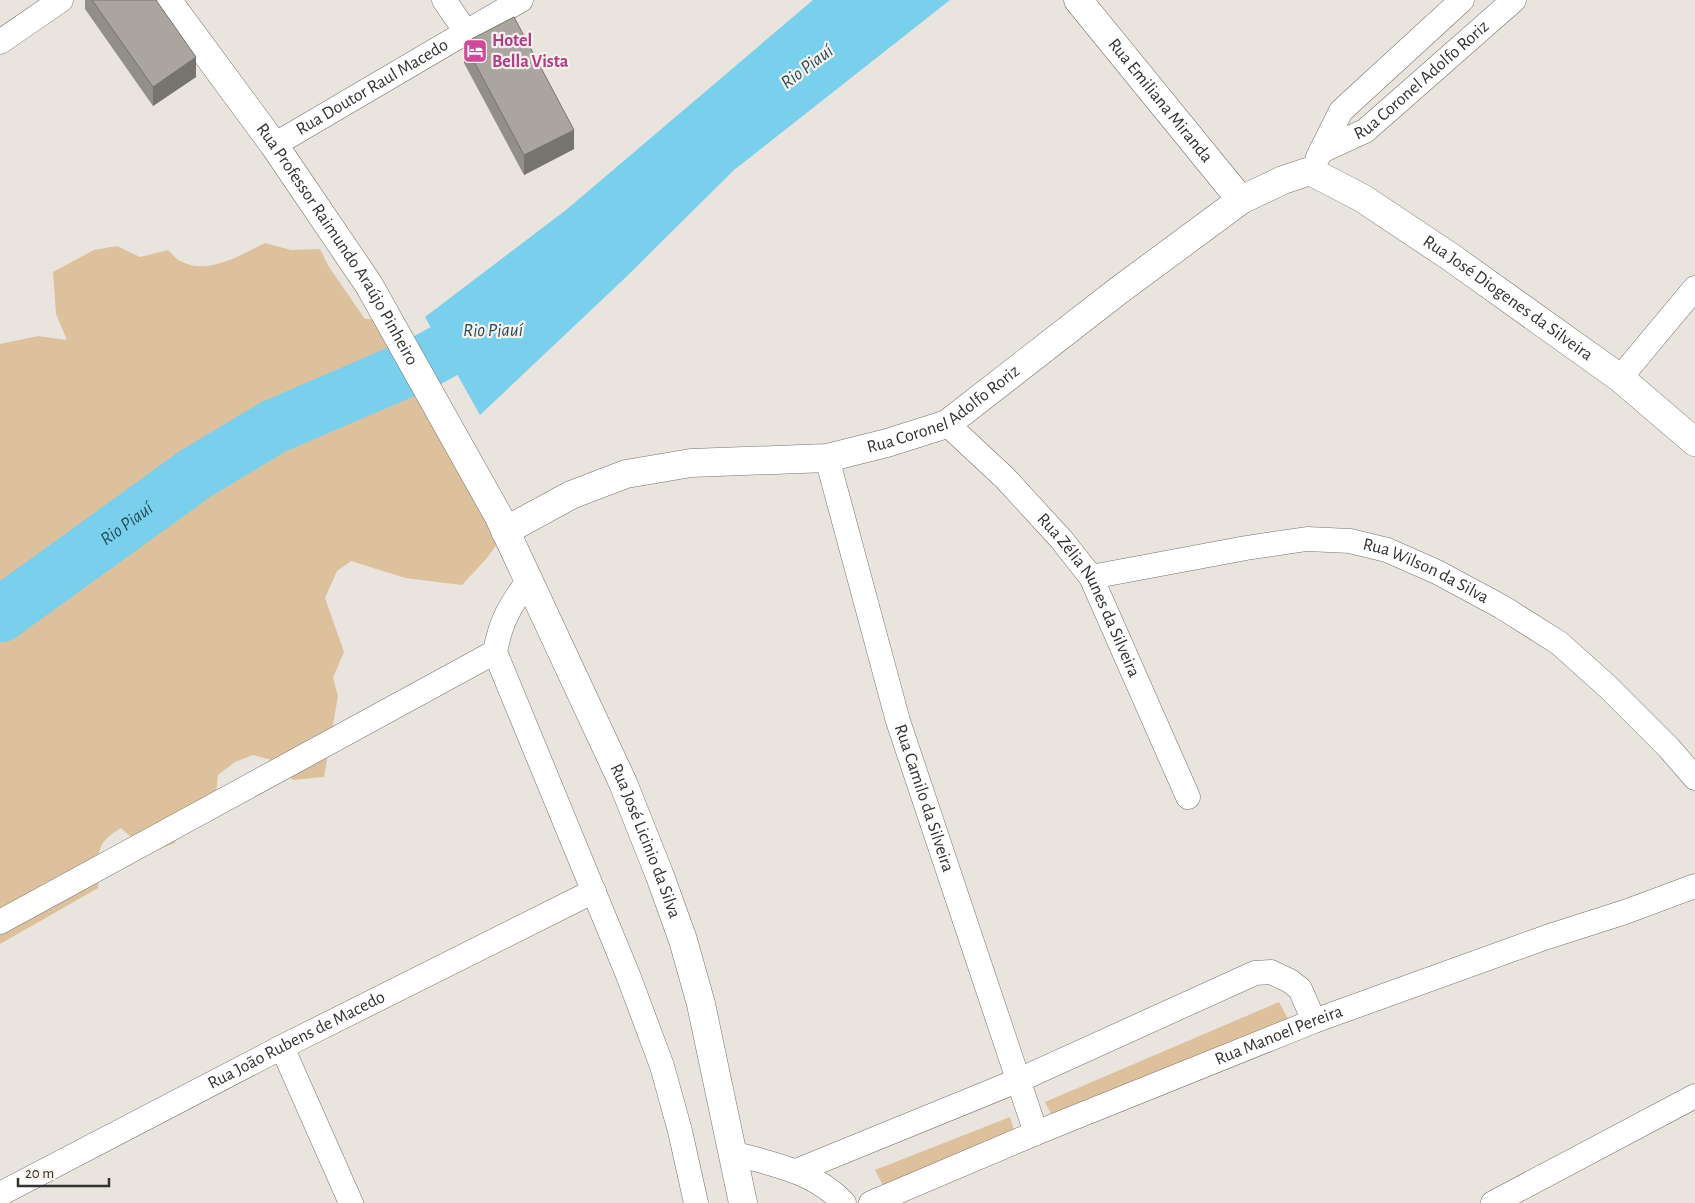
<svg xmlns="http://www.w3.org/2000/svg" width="1695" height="1203" viewBox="0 0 1695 1203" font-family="'Alegreya Sans',sans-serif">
	<rect width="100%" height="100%" fill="#e9e4de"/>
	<path fill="#ddc19d" d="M265 243 291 250 320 249 329 267 365 319 396 320 503 536 487 558 462 585 405 578 351 561 337 571 325 598 344 652 333 678 338 696 324 777 293 780 275 761 253 755 235 762 218 775 216 794 179 823 175 843 149 853 121 828C90 846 101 858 98 888L0 944V344L38 336 67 340 56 314 53 272 94 250 117 246 140 257 168 250C172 254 176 259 180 261 208 276 240 255 265 243Z
		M1279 1002 1292 1026 1059 1129 1045 1102Z
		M1010 1117 1019 1146 889 1197 875 1170Z"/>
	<path fill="#78d0ed" d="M813 0H950L734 170 624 279 480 415 425 317 566 210Z"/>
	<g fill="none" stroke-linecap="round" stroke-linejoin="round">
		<path stroke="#78d0ed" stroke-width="55" id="s1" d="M0 615 195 474 273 427 424 362 502 319 509 313"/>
		<defs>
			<g id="minor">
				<path d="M444 0 466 32"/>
				<path d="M0 42 61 0"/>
				<path id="s2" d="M274 145 521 0"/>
				<path id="s3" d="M1321 151 1365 131 1514 0"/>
				<path d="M1318 157 1341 111 1462 0"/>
				<path d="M1620 378 1695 288"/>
				<path id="s4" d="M947 424 1005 478 1061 539 1091 577 1188 797"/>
				<path id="s5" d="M827 458 898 721 1036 1133"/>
				<path id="s6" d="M1091 577 1246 548 1307 539 1350 541 1387 550 1437 572 1502 607 1559 643 1608 687 1669 748 1695 778"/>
				<path d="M528 581C510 606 501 620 495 652L628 975 662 1066 680 1131 696 1203"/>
				<path d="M0 922 495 652"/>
				<path d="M282 1047 351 1203"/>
				<path d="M733 1153C775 1165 813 1171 844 1203"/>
				<path d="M796 1171 1019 1080 1255 973 1271 972 1290 981 1300 989 1314 1021"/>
				<path id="s7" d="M0 1194 282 1047 594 891"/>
				<path id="s8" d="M871 1203 1036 1133 1314 1021 1547 937 1625 912 1695 886"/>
				<path d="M1493 1203 1695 1096"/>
			</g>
			<g id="tertiary">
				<path id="s9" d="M1078 0 1241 200"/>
				<path id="s10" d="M505 531 571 495 626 474 691 463 827 458 887 443 947 424 1118 291 1241 200 1283 180 1310 171 1362 198 1452 258 1620 378 1695 442"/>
			</g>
			<g id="secondary">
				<path id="s11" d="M167 0 274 145 369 285 499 517 623 783 660 876 683 940 701 1004 743 1203"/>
			</g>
		</defs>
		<use href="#minor" stroke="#76716c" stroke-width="25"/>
		<use href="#tertiary" stroke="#76716c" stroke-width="29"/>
		<use href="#secondary" stroke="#76716c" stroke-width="29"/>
		<use href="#minor" stroke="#fff" stroke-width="24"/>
		<use href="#tertiary" stroke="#fff" stroke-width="28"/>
		<use href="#secondary" stroke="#fff" stroke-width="28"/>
	</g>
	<path fill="#928e89" d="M85 0H156L196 77 153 106 85 9Z
		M464 43 574 149 524 175 464 63Z"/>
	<path fill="#77746f" d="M196 57V77L153 106V87Z
		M574 130V149L524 175V155Z"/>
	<path fill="#aaa59f" stroke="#77746f" d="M92 0H156L196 57 153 87Z
		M514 17 574 130 524 155 464 43Z"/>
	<defs>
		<symbol id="hotel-square" viewBox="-11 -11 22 22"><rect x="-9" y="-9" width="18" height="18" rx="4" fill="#d1479c" stroke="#f6f1eb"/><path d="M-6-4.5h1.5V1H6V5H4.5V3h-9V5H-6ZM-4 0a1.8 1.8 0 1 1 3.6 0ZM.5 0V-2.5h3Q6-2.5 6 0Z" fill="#fff"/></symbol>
	</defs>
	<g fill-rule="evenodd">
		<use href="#hotel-square" x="461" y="37" width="28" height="28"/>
	</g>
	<g text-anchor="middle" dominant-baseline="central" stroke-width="4.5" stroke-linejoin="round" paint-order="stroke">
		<g font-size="18" font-weight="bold" fill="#b23c85" stroke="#f6f1eb" text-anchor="start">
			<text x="492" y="41">Hotel<tspan x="492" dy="21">Bella Vista</tspan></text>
		</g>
		<g font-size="18" fill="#343230" stroke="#f6f1eb">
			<text stroke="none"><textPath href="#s3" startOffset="124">Rua Coronel Adolfo Roriz</textPath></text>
			<text stroke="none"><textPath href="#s2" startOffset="114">Rua Doutor Raul Macedo</textPath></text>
			<text stroke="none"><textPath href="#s9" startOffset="130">Rua Emiliana Miranda</textPath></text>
			<text stroke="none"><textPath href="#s11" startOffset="298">Rua Professor Raimundo Araújo Pinheiro</textPath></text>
			<text stroke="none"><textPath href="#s10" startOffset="1141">Rua José Diogenes da Silveira</textPath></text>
			<text stroke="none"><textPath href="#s10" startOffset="464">Rua Coronel Adolfo Roriz</textPath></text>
			<text stroke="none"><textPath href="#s6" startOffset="344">Rua Wilson da Silva</textPath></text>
			<text stroke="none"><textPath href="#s4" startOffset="225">Rua Zélia Nunes da Silveira</textPath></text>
			<text stroke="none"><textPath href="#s5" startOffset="354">Rua Camilo da Silveira</textPath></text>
			<text stroke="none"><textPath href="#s11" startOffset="971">Rua José Licinio da Silva</textPath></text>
			<text stroke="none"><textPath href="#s8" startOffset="441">Rua Manoel Pereira</textPath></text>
			<text stroke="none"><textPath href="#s7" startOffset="334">Rua João Rubens de Macedo</textPath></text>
		</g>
		<g font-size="19" font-style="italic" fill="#254d5a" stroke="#f6f1eb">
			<text transform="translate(807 67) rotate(-37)">Rio Piauí</text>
			<text x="493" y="330">Rio Piauí</text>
			<text stroke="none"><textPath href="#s1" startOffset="156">Rio Piauí</textPath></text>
		</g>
	</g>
	<path d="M18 1178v8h91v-8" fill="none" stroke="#343230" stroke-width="2.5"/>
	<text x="25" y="1178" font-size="15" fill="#343230" stroke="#f6f1eb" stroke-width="4" paint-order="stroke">20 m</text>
</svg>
